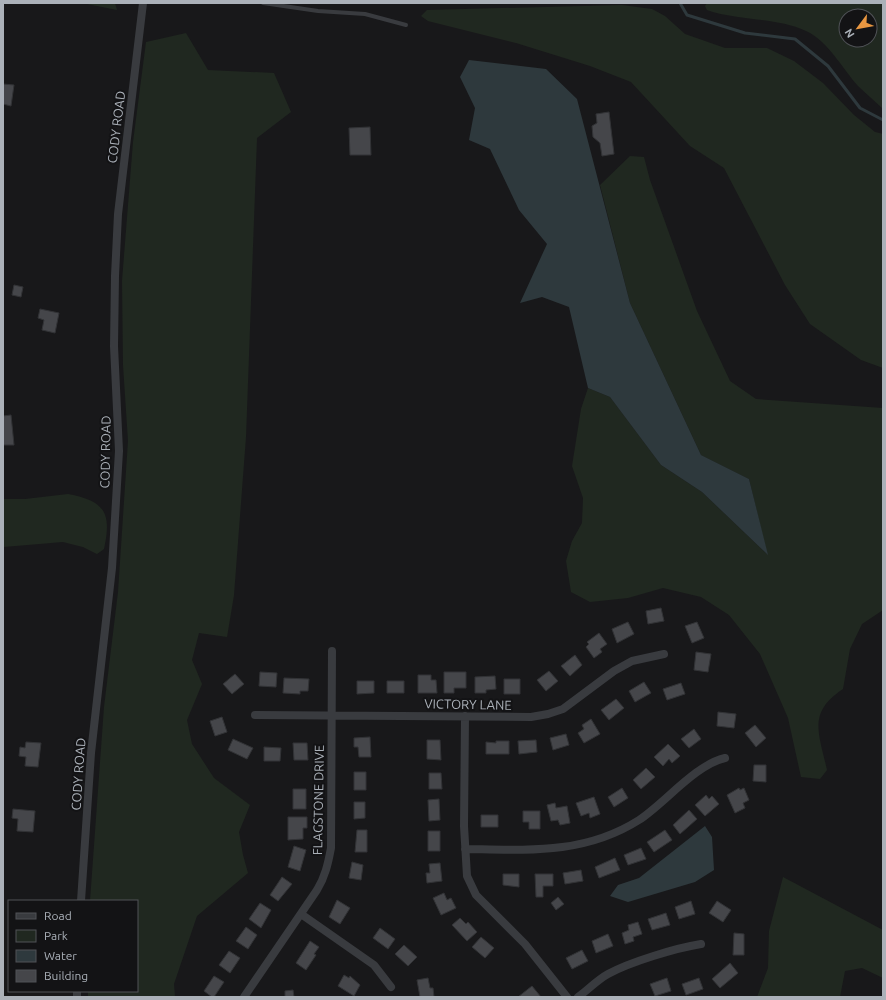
<svg xmlns="http://www.w3.org/2000/svg" width="886" height="1000" viewBox="0 0 886 1000" font-family="Ubuntu,sans-serif">
	<rect width="100%" height="100%" fill="#18181a"/>
	<path fill="#202820" fill-rule="evenodd" d="M82 3H115L117 10Z
		M707 3H883V109C875 101 866 94 858 86 842 68 828 41 806 31 775 17 738 21 707 10L705 6ZM846 16H870V40H846Z
		M622 5 652 9 665 16 685 34 725 48H767L794 61 823 83 854 115 875 132 883 134V368L861 360 810 324 785 285 724 168 690 146 631 82 590 66 516 43 428 21 421 16 427 10Z
		M186 33 208 70 274 73 291 112 257 138 246 437 234 595 227 637 199 633 192 660 202 684 187 720 192 744 214 778 250 805 239 832 243 855 248 873 197 916 174 984 175 997H88V991H137V901H90L104 707 118 592 128 441 123 365 122 281 133 142 146 42Z
		M630 156 644 157 650 180 697 311 730 381 756 399 883 408V610L862 624 850 649 843 689C807 713 819 733 827 770L820 779 801 777 788 718 760 654 729 615 701 597 663 588 628 598 590 602 571 592 566 561 572 541 582 523 583 498 572 466 581 409 588 388 610 397 661 465 702 492 767 554 749 479 701 455 630 303 600 185Z
		M68 494C105 501 112 513 104 549L97 554 83 547 63 542 3 547V499H25Z
		M783 877 883 930V978L862 968 845 971 840 997H757L768 968 769 931Z"/>
	<path fill="#2e393d" d="M469 60 546 69 577 99 630 303 701 455 749 479 768 555 702 492 661 465 610 397 588 388 569 307 542 297 520 303 547 244 519 210 490 149 469 140 475 108 460 77Z
		M705 826 712 837 714 870 695 882 628 902 610 896 618 885 639 878Z"/>
	<g fill="none" stroke-linecap="round" stroke-linejoin="round">
		<path stroke="#2e393d" stroke-width="3" d="M680 3 687 15 745 33 795 39 828 66 860 108 883 120"/>
	</g>
	<path fill="#45464a" stroke="#323336" d="M3 84 14 85 11 106 3 104Z
		M609 112 614 154 602 156 600 143 593 137 592 126 597 123 596 114Z
		M370 127 371 155H350L349 128Z
		M14 285 23 287 21 297 12 295Z
		M40 309 59 313 55 333 42 330 44 320 38 318Z
		M11 415 14 445H3V416Z
		M661 608 664 621 648 624 646 611Z
		M628 622 634 634 617 643 612 629Z
		M697 622 704 638 692 643 685 626Z
		M599 633 607 644 600 649 602 652 594 658 586 647 589 644 587 642Z
		M696 652 711 654 708 672 694 670Z
		M575 655 582 665 570 676 561 666Z
		M549 671 558 681 546 691 537 680Z
		M260 672 277 673 276 687 259 686Z
		M444 672H466V688H454V693H444Z
		M235 674 244 684 232 694 223 684Z
		M418 675H431V680H436L437 693H418Z
		M495 676 496 689 486 690V693H475V677Z
		M284 678 309 679 308 691H300V694L283 693Z
		M504 679H520V694H504Z
		M357 681H374V693L357 694Z
		M387 681H404V693H387Z
		M644 682 651 693 635 702 629 691Z
		M681 683 685 694 667 700 663 689Z
		M616 699 624 708 609 720 601 710Z
		M718 712 736 714 734 728 717 726Z
		M222 717 227 732 215 736 210 721Z
		M591 719 600 734 584 743 578 733 584 729 582 725Z
		M755 725 766 738 756 747 745 733Z
		M694 729 701 739 689 748 681 739Z
		M566 734 569 745 553 750 550 738Z
		M370 737 371 757H359L358 747H354V738Z
		M233 739 253 748 247 759 228 750Z
		M427 740H440L441 760 427 759Z
		M536 740 537 752 519 754 518 741Z
		M496 741H509V754H486V742L496 743Z
		M26 742 41 743 38 767 25 766 26 757 19 756 20 747 25 748Z
		M293 743H307L308 760H294Z
		M668 744 680 756 672 763 669 759 663 766 654 757Z
		M264 747 281 748 280 761H264Z
		M754 765H766V782L753 781Z
		M646 768 655 777 641 789 633 780Z
		M354 772H366V790H354Z
		M429 773H441L442 789H429Z
		M622 788 628 798 614 807 608 797Z
		M739 788 740 790 744 788 749 800 743 803 745 808 735 813 727 795Z
		M293 789H306V809H293Z
		M706 795 709 799 712 796 719 804 705 816 695 805Z
		M594 797 600 814 590 818 589 813 581 816 576 803Z
		M439 799 440 820 429 821 428 800Z
		M354 802H365V818L354 819Z
		M555 803 556 808 567 806 570 823 560 825 558 820 551 821 547 805Z
		M13 809 35 811 33 832 17 831 18 819 12 818Z
		M689 810 697 819 680 834 673 825Z
		M523 811H540V829H529V822H523Z
		M481 815H498V827H481Z
		M288 817H307V828H303V839L288 840Z
		M357 830H367V852H355Z
		M665 830 672 840 654 852 647 842Z
		M428 831H440V851H428Z
		M294 846 306 850 300 871 288 867Z
		M641 848 646 859 628 865 624 855Z
		M615 858 620 870 599 878 595 867Z
		M352 862 363 865 361 880 349 878Z
		M440 863 442 881 427 883 426 873H430L429 864Z
		M581 870 583 881 565 884 563 873Z
		M503 874H519V887L503 885Z
		M535 874H553V886H543V897H536Z
		M282 877 292 884 278 901 270 895Z
		M444 893 447 900 451 898 456 908 441 915 433 898Z
		M558 897 564 904 556 910 551 903Z
		M337 900 350 908 340 924 329 917Z
		M691 901 695 914 679 919 675 907Z
		M717 901 731 910 723 922 709 913Z
		M260 903 271 910 261 928 249 919Z
		M666 913 670 925 652 930 648 919Z
		M460 918 466 924 468 922 477 932 467 941 452 925Z
		M638 922 642 934 633 937 634 941 625 944 622 933 629 930 628 925Z
		M246 927 257 935 248 949 236 941Z
		M380 928 395 939 388 949 373 938Z
		M734 933 744 934V955H733Z
		M608 934 613 946 596 953 592 941Z
		M481 937 494 948 485 958 472 947Z
		M310 941 319 947 314 954 316 955 306 970 296 963Z
		M404 945 417 957 408 966 395 954Z
		M582 950 588 961 572 969 566 958Z
		M229 951 240 958 230 973 219 965Z
		M730 963 738 973 720 988 712 979Z
		M344 975 349 978 350 976 360 985 354 996 338 986Z
		M214 976 224 982 214 997H212L204 991Z
		M428 978 430 988H433L434 997H420L417 980Z
		M667 978 671 991 655 996 650 984Z
		M699 978 703 989 686 995 682 984Z
		M532 986 541 997H518Z
		M293 990 294 997H285V991Z"/>
	<g fill="none" stroke-linecap="round" stroke-linejoin="round">
		<path stroke="#393b3f" stroke-width="4" d="M263 3 318 11 365 14 406 25"/>
		<path stroke="#393b3f" stroke-width="8" d="M255 715 531 717 548 714 563 709 614 671 632 661 664 654
			M465 716 464 826 467 876 476 895 525 944 567 997
			M465 849C526 850 584 855 639 820 665 803 695 765 725 758
			M81 901 91 753 112 568 119 451 114 346 115 276 118 214 143 3
			M301 914 374 965 391 987
			M77 991V997
			M244 997 317 890C325 877 328 864 331 848L332 651
			M578 997C588 990 597 980 608 974 630 962 676 948 701 944"/>
	</g>
	<g text-anchor="middle" dominant-baseline="central" stroke-width="4" stroke-linejoin="round" paint-order="stroke">
		<g font-size="13" fill="#abb1b9" stroke="#131315">
			<text transform="translate(116 127) rotate(-83)">CODY ROAD</text>
			<text transform="translate(105 452) rotate(-89)">CODY ROAD</text>
			<text transform="translate(468 704) rotate(1)">VICTORY LANE</text>
			<text transform="translate(78 774) rotate(-86)">CODY ROAD</text>
			<text transform="translate(318 800) rotate(-89)">FLAGSTONE DRIVE</text>
		</g>
	</g>
	<rect width="886" height="1000" fill="none" stroke="#abb1b9" stroke-width="8"/>
	<rect x="8" y="900" width="130" height="92" fill="#131315" stroke="#505257"/>
	<rect x="16" y="913" width="20" height="6" fill="#393b3f" stroke="#505257"/>
	<text x="44" y="920" font-size="12" fill="#abb1b9">Road</text>
	<rect x="16" y="930" width="20" height="12" fill="#202820" stroke="#505257"/>
	<text x="44" y="940" font-size="12" fill="#abb1b9">Park</text>
	<rect x="16" y="950" width="20" height="12" fill="#2e393d" stroke="#505257"/>
	<text x="44" y="960" font-size="12" fill="#abb1b9">Water</text>
	<rect x="16" y="970" width="20" height="12" fill="#45464a" stroke="#505257"/>
	<text x="44" y="980" font-size="12" fill="#abb1b9">Building</text>
	<g transform="translate(858 28) rotate(238)"><circle r="19" fill="#131315" stroke="#505257"/>
	<path d="M0-3L7 15L0 10L-7 15Z" fill="#e99741"/>
	<text y="-6" font-size="11" font-weight="bold" text-anchor="middle" fill="#abb1b9">N</text>
	</g>
</svg>
